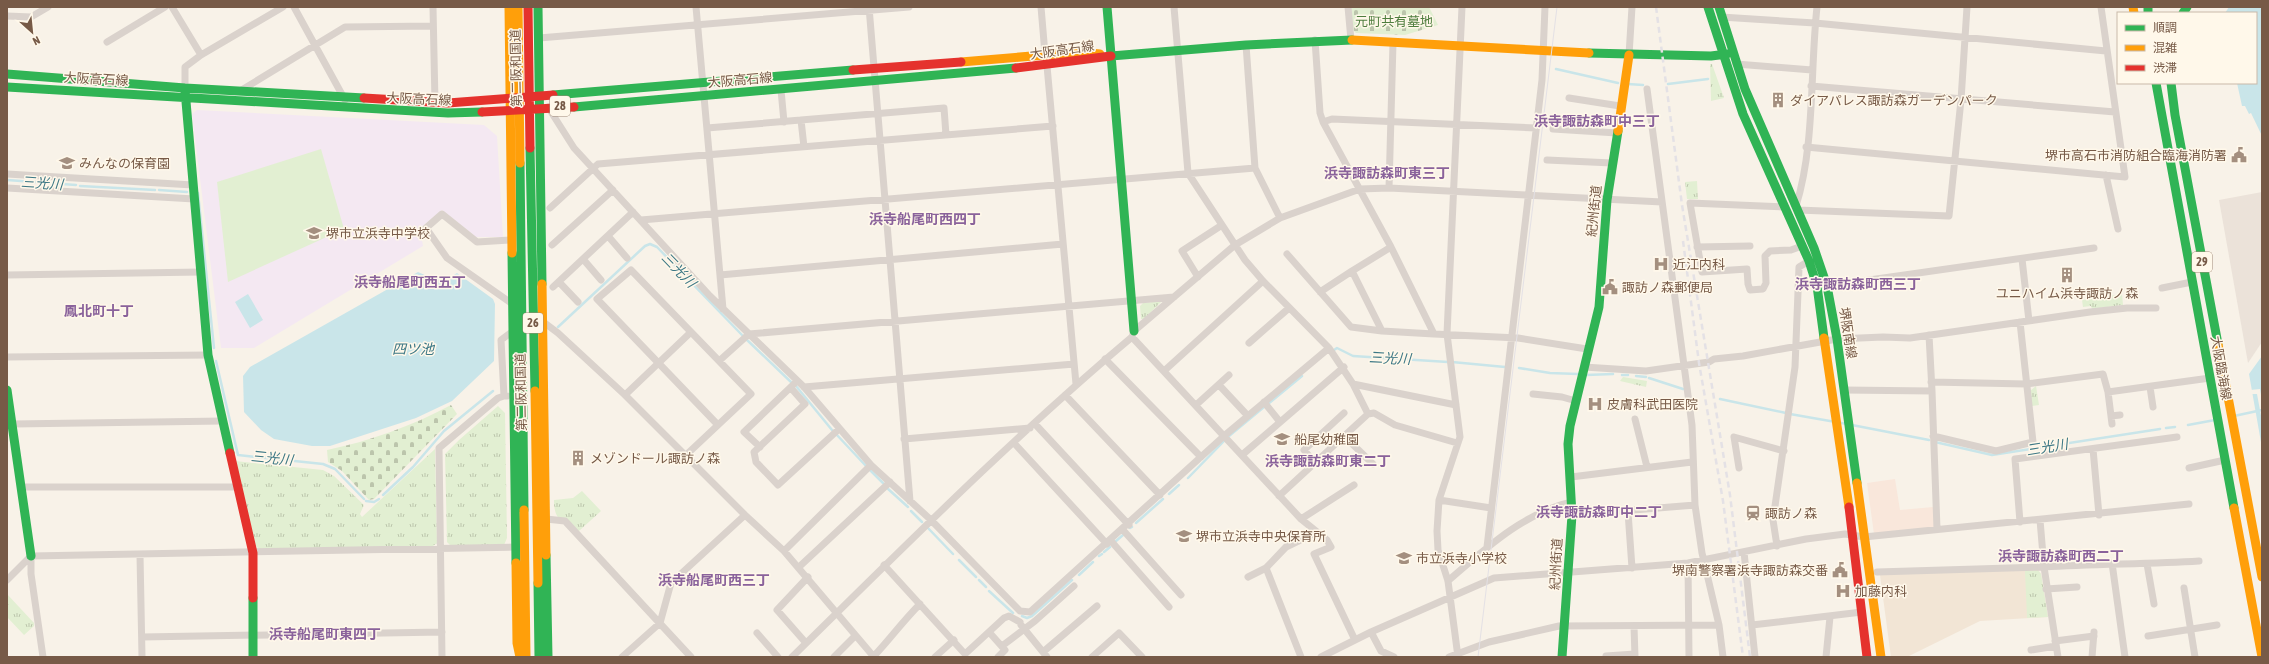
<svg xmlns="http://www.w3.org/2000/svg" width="2269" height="664" viewBox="0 0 2269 664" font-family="'Asap Condensed','Noto Sans JP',sans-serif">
	<defs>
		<pattern id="grass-tufts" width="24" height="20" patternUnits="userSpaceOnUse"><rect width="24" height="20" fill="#e2efd2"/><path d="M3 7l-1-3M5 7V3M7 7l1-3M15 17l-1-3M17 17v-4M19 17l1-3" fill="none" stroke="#bcc5ac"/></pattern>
		<pattern id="cemetery-stones" width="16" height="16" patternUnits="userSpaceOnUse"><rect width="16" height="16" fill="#e2efd2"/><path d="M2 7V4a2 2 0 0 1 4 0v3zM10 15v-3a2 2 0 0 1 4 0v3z" fill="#bcc5ac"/></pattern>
	</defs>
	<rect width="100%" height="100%" fill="#f8f2e8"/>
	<path fill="#f2e5d5" d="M2038 570 2041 574 2048 617 1980 621 1907 657H1891L1880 575 1881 573Z"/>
	<path fill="#f9e7db" d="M1895 479 1900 510 1933 507 1935 526 1932 529 1874 534 1867 483Z"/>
	<path fill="#ebe2d9" d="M2262 192V342L2248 363 2219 200Z"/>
	<path fill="#f4e8f2" d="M197 110 484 125 497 136 503 237H476L442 210 420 228 423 246 254 348H221L192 114Z"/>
	<path fill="url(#grass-tufts)" d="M1710 64H1712L1724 98 1711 101Z
		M1697 181 1698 199H1687L1685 182Z
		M2122 294 2123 305 2092 309 2091 306 2083 307 2082 300Z
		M1162 301 1144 319H1141L1140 306 1143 303Z
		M1623 377 1647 381 1646 387 1620 381Z
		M2036 386 2039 405 2032 406 2030 391Z
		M498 406 505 413 507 538 504 545 451 546 447 542 445 454 459 440Z
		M435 449 437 543 433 546 259 549 256 546 235 461 323 470 334 476 364 505 360 514 362 517Z
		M582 491 601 511 579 531C562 521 554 521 554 500L573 498Z
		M2038 570 2041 574 2048 617 2027 618 2025 571Z
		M7 594 34 623V626L24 635 7 617Z"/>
	<path fill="url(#cemetery-stones)" d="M1351 7H1429L1438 25 1405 35 1356 33 1353 30Z
		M451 405 457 414 374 499 369 500 342 471 328 462 327 450C370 441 412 426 451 405Z"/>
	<path fill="#e2efd2" d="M321 149 344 229 228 282 217 182Z"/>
	<path fill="#c9e5e9" d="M2229 7H2262V136L2251 113 2249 114 2245 106H2242L2237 83H2256V13H2225Z
		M418 272C434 279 441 284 457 273L493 299 495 304 494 361 452 401 416 418 330 446H312L274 439 261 430 244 412 243 376 250 367Z
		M248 294 263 320 250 328 235 302Z
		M2262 356V448L2249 374Z"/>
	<path fill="#f8f2e8" d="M2260 389 2262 401V421L2257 394H2250V390Z"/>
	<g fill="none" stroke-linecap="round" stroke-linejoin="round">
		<path stroke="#c9e5e9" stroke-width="2.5" d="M1556 69 1618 83
			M1628 84 1643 85
			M1668 84 1708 79
			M7 180 76 185
			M80 186 155 190
			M159 190 187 192
			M198 193 214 348
			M558 327 645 246 650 244 657 247 742 335
			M746 339 791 382
			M1334 350 1337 348 1353 356 1448 362
			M216 361 238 455 323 464 335 469 364 499
			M1452 362 1505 367
			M1519 368 1550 373 1578 374
			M1586 375 1613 374
			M1622 375H1628
			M1636 376 1646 377
			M1649 378 1683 389
			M796 386 832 430
			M1720 399 1786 413
			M1268 404 1302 376
			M1790 414 1847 424
			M2234 416 2262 410
			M1852 425 1929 440
			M2188 425 2215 420
			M2166 428 2175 427
			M836 434 866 466
			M1229 436 1264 407
			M1935 442 1992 455 2160 429
			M870 470 883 483
			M1188 478 1224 441
			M887 488 908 507
			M1169 494 1179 485
			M383 495 413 467 444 431 493 391
			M366 501 374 502 379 499
			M911 511 922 522
			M1136 523 1163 499
			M927 527 953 554
			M1130 528 1132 527
			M1116 541 1123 535
			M1104 552 1110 547
			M1099 556 1102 554
			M959 560 976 577
			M1079 575 1093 562
			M979 580 986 587
			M989 591 1013 613
			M1022 616 1027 618 1032 616 1072 580"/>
		<path stroke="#dad2cc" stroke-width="7" d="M172 7 201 55
			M294 7 345 100
			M433 7 435 103
			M696 7 723 309
			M869 7 910 501
			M1041 7 1045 54
			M1174 7 1188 173 1245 260 1263 281 1329 348 1353 384 1456 405
			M1348 7 1351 40
			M7 16 31 17 48 7
			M1721 17 1815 23 2106 51
			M539 38 909 7
			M1315 40 1320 113 1323 122 1391 247 1434 334 1518 338 1587 349
			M107 42 165 7
			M1246 45 1255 168 1280 218
			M1629 55 1632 7
			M1736 64 1812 70
			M1047 66 1076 384
			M1811 86 2115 112
			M185 88V67L201 55 283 7
			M1647 89 1692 425 1695 505 1702 553 1719 625 1723 657
			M781 90 784 122
			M240 91 345 27 433 26
			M1569 98 1620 106
			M548 107 574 148 710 296 804 387 871 465 931 520 1020 611 1030 612 1224 436 1329 348
			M801 120 804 147
			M1323 122 1332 119 1536 128
			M707 128 944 108 946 135
			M1553 129 1617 133
			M1806 147 2125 177 2101 7
			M1547 160 1612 163
			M7 174 193 185
			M2106 175 2118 229
			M7 188 194 199
			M1389 188 1393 43
			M1796 206C1815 146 1810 71 1817 7
			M1785 207 1690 203 1702 272 1747 269 1748 284 1750 290 1763 289 1766 283 1765 256 1770 251 1791 250 1802 246
			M550 208 598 164 1053 126
			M1798 210 1949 216 1961 100 1967 7
			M641 220 1255 168
			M608 236 627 258
			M512 240 477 242 442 214 426 228 447 258 514 305
			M552 245 613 190
			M1391 247 1352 271 1382 331 1434 334
			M1697 247 1750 246
			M1287 254 1351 327 1382 331
			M583 259 601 280
			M2022 259 2029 321
			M7 275 201 272
			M720 275 1063 244
			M1198 277 1182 251 1222 225
			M559 282 578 302
			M1827 286 2094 248
			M553 287 633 212
			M2162 288 2192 282
			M1320 292 1352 271
			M542 321 558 333 625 395 745 515 784 551 874 657
			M1132 337 1301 519 1327 540 1331 547 1314 554 1355 640
			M1249 343 1289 308
			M7 357 208 355
			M1105 359 1201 457
			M719 361 749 334 1174 297
			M1584 367 1646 371 1709 362 1714 359 1743 356 1837 339 1883 337 1910 338 2090 312 2127 308H2156
			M1164 371 1263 281
			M1931 382 2026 384 2103 374 2108 392 2210 378
			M1353 384 1368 414
			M1219 385 1248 416
			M804 387 1074 364
			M2150 387 2153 407
			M791 388 805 404 754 452 756 462 778 485 839 429
			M1844 390 1932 391 1929 335
			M1932 391 1937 529
			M2108 392 2112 424
			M1533 394 1562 397 1576 401
			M625 395 691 332
			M1065 395 1160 495
			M507 396H504L501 340 513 331
			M1264 402 1280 422
			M1196 405 1229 375
			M2111 416 2120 415
			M1635 419 1647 467
			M13 424 223 421
			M1035 424 1129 525
			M1344 436 1373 464
			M1933 436 1996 451 2033 442 2020 322
			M904 439 1030 428
			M1014 443 1107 544
			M760 447 744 432 794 384
			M2093 449 2099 515
			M1242 455 1344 367
			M685 456 751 394 631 270 597 299 718 425
			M1315 463 1304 450 1344 413
			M1739 468 1734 437 1784 451
			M2189 468 2225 460
			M1571 477 1692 462
			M22 487H237
			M1279 496 1368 414 1374 413 1395 425 1457 443
			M1439 500 1491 508
			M1628 512 1632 568
			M1572 515 1695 505
			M546 519 565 521 691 657
			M1301 519 1354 485
			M2040 520 2044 567C2096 564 2148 564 2199 561
			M2020 522 2015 459 2177 437
			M1123 530 1181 595
			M1111 541 1169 607
			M1777 546 1773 520 1795 367 1799 267 1809 261
			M1487 547 1542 80 1545 7
			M784 551 871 465
			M1744 552 1755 657
			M140 555 142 657
			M31 556V574L43 657
			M1688 563 1689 657
			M2112 563 2125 657
			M2147 564 2154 604
			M884 565 965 654 1004 618 1009 616 1020 622
			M799 567 890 482
			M1266 568 1301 657
			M1877 572 2044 567 2058 657
			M1248 577 1266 568 1286 547 1317 532
			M7 580 31 556 517 547
			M1448 581C1485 549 1523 513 1572 502
			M2184 588 2195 657
			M2046 589 2077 587
			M1021 625 1047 657
			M1752 625 1862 612
			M1634 626 1635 657
			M989 632 1005 650 998 657
			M1371 632 1381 651 1394 657
			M757 633 778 657
			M2148 636 2217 625
			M142 637 442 632
			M2055 641 2094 636
			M806 643 777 610 808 577
			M1002 646 1035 621 1074 586
			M2031 650 2056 646
			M1043 652 1097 606
			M874 656C890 639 903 621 920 604
			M1606 656 1635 654
			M442 657 439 448 498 398 504 396
			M622 657 660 623 671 583 745 515
			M792 657C903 548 1013 437 1132 337L1134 331 1235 245 1280 218 1360 189 1389 188 1662 202
			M834 657 855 636
			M935 657 954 640
			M1092 657 1119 633 1142 657
			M1321 657 1371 632 1494 578 1688 563 1806 539 1845 534 1864 537 2189 504
			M1449 657 1489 642 1559 626 1719 625
			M1458 657 1448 581 1438 550 1437 531 1439 500 1460 437 1447 334 1462 7
			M1826 657 1830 617
			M2092 657 2094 632"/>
		<path stroke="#30b455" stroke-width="9" d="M538 7 542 284
			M1107 7 1134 331
			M1708 7 1743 114 1809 261 1817 286 1824 338
			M1719 7 1745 89 1814 248 1827 286 1837 339 1857 483
			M2148 7V13
			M2183 13 2187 7
			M1589 53 1711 56 1727 54
			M1111 56 1246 45 1352 40
			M7 74 185 88 364 98
			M2156 83 2234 508
			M2171 83 2175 115 2218 344
			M7 87 448 113 482 112
			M185 90 208 355 230 453
			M553 95 853 70
			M574 107 1016 68
			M530 148 535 391
			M520 163 524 510
			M512 253 516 563
			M7 390 31 556
			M546 555 548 657
			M538 583 539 657
			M253 598V657
			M1562 657 1572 515 1568 444 1570 426 1599 307 1607 200 1618 131"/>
		<path stroke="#ff9f0a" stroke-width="9" d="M509 7 512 253
			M518 7 520 163
			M2133 7 2134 13
			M1352 40 1589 53
			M961 62 1080 52 1100 54
			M1618 131 1629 55
			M542 284 546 555
			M1824 338 1849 507
			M2218 344 2262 577
			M535 391 538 583
			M1857 483 1881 657
			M2234 508 2262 657
			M524 510 526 657
			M516 563 517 643 520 657"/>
		<path stroke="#e5322d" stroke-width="9" d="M528 7 530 148
			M1016 68 1111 56
			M853 70 961 62
			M364 98 448 103 553 95
			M482 112 574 107
			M230 453 253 553V598
			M1849 507 1867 657"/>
		<path stroke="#e4e1e5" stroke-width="1" d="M1478 657 1557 7"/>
		<path stroke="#e4e1e5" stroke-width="2.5" stroke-dasharray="6 4" stroke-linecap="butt" d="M1656 7 1682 205 1730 495 1750 657
			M1683 241 1699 363 1723 501 1743 657"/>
	</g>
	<defs>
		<symbol id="building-bare" viewBox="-9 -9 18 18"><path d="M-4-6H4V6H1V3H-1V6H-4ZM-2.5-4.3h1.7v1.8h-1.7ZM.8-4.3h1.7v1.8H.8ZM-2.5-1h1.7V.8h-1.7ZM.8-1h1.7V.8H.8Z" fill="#a48f7f" stroke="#fff8ea" stroke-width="2.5" paint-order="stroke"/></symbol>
		<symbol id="civic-bare" viewBox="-9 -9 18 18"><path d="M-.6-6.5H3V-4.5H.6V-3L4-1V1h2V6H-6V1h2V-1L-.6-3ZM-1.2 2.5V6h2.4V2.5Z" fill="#a48f7f" stroke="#fff8ea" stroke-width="2.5" paint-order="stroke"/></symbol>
		<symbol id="school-bare" viewBox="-9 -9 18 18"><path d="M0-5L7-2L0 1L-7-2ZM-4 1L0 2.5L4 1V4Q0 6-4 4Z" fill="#a48f7f" stroke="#fff8ea" stroke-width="2.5" paint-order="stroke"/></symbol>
		<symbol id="hospital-bare" viewBox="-9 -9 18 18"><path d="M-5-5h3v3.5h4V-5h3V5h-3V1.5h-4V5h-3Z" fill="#a48f7f" stroke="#fff8ea" stroke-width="2.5" paint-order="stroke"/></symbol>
		<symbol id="station-bare" viewBox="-9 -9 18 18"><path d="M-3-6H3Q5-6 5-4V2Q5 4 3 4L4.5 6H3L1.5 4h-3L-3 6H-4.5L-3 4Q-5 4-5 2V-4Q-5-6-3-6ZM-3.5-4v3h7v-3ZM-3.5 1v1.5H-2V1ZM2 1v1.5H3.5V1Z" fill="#a48f7f" stroke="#fff8ea" stroke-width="2.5" paint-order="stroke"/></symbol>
	</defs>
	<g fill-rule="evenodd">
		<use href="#building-bare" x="1767" y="89" width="22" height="22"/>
		<use href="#civic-bare" x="2228" y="144" width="22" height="22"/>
		<use href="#school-bare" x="56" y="152" width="22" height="22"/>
		<use href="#school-bare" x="303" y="222" width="22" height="22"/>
		<use href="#hospital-bare" x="1650" y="253" width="22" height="22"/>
		<use href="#building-bare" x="2056" y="264" width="22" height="22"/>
		<use href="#civic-bare" x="1599" y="276" width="22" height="22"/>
		<use href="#hospital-bare" x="1584" y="393" width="22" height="22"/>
		<use href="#school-bare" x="1271" y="428" width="22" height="22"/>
		<use href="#building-bare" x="567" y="447" width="22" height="22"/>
		<use href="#station-bare" x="1742" y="502" width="22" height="22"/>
		<use href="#school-bare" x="1173" y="525" width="22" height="22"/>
		<use href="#school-bare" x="1393" y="547" width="22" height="22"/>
		<use href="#civic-bare" x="1829" y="559" width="22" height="22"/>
		<use href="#hospital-bare" x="1832" y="580" width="22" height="22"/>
	</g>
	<g text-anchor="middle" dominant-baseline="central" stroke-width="3" stroke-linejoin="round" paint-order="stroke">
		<g fill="#fff8ea" stroke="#a08978" stroke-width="1">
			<rect x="550" y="96" width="20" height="20" rx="3"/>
			<rect x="2192" y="252" width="20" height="20" rx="3"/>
			<rect x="523" y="313" width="20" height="20" rx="3"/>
		</g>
		<g font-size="12" font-weight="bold" fill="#775a47">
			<text x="560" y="106">28</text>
			<text x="2202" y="262">29</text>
			<text x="533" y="323">26</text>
		</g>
		<g font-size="13" fill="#4e7e3e" stroke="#fff8ea">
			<text x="1394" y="21">元町共有墓地</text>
		</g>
		<g font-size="13" fill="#775a47" stroke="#fff8ea">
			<text transform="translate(1062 50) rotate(-8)">大阪高石線</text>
			<text transform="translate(516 68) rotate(-91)">第二阪和国道</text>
			<text transform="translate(96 79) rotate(3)">大阪高石線</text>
			<text transform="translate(740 80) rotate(-5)">大阪高石線</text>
			<text transform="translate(419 99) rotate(2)">大阪高石線</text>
			<text transform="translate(1594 211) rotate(-84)">紀州街道</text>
			<text transform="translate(1848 333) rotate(81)">堺阪南線</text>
			<text transform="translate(2221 368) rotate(80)">大阪臨海線</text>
			<text transform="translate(521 392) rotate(-91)">第二阪和国道</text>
			<text transform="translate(1556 564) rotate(-87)">紀州街道</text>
		</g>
		<g font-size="13" fill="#775a47" stroke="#fff8ea" text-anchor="start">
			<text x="1790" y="100">ダイアパレス諏訪森ガーデンパーク</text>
			<text x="2227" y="155" text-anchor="end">堺市高石市消防組合臨海消防署</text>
			<text x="79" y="163">みんなの保育園</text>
			<text x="326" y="233">堺市立浜寺中学校</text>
			<text x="1673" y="264">近江内科</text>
			<text x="1622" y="287">諏訪ノ森郵便局</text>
			<text x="2067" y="293" text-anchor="middle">ユニハイム浜寺諏訪ノ森</text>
			<text x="1607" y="404">皮膚科武田医院</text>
			<text x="1294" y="439">船尾幼稚園</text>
			<text x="590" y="458">メゾンドール諏訪ノ森</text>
			<text x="1765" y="513">諏訪ノ森</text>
			<text x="1196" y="536">堺市立浜寺中央保育所</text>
			<text x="1416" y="558">市立浜寺小学校</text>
			<text x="1828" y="570" text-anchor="end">堺南警察署浜寺諏訪森交番</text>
			<text x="1855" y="591">加藤内科</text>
		</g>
		<g font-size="14" font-weight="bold" fill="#8a629b" stroke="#fff8ea">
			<text x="1597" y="121">浜寺諏訪森町中三丁</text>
			<text x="1387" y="173">浜寺諏訪森町東三丁</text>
			<text x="925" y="219">浜寺船尾町西四丁</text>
			<text x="410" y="282">浜寺船尾町西五丁</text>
			<text x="1858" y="284">浜寺諏訪森町西三丁</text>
			<text x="99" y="311">鳳北町十丁</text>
			<text x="1328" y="461">浜寺諏訪森町東二丁</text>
			<text x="1599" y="512">浜寺諏訪森町中二丁</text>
			<text x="2061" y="556">浜寺諏訪森町西二丁</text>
			<text x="714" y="580">浜寺船尾町西三丁</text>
			<text x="325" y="634">浜寺船尾町東四丁</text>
		</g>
		<g font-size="14" font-style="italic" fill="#3c7785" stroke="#fff8ea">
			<text transform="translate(42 183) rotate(4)">三光川</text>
			<text transform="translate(679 270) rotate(46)">三光川</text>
			<text x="413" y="349">四ツ池</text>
			<text transform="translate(1390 358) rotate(3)">三光川</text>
			<text transform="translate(2047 447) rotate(-9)">三光川</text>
			<text transform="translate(272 458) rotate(6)">三光川</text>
		</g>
	</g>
	<rect width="2269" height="664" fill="none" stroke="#775a47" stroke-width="16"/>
	<rect x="2117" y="12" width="140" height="72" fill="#fff8ea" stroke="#c9b9a9"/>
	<rect x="2125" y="25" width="20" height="6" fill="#30b455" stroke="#c9b9a9"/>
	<text x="2153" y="32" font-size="12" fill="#775a47">順調</text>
	<rect x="2125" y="45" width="20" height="6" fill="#ff9f0a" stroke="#c9b9a9"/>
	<text x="2153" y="52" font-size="12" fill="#775a47">混雑</text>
	<rect x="2125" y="65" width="20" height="6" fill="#e5322d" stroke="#c9b9a9"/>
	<text x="2153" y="72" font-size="12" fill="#775a47">渋滞</text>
	<g transform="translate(32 32) rotate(153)" stroke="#fff8ea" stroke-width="3" paint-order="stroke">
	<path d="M0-3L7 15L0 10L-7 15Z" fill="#775a47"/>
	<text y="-6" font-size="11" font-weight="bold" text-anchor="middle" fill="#775a47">N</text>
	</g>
</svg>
